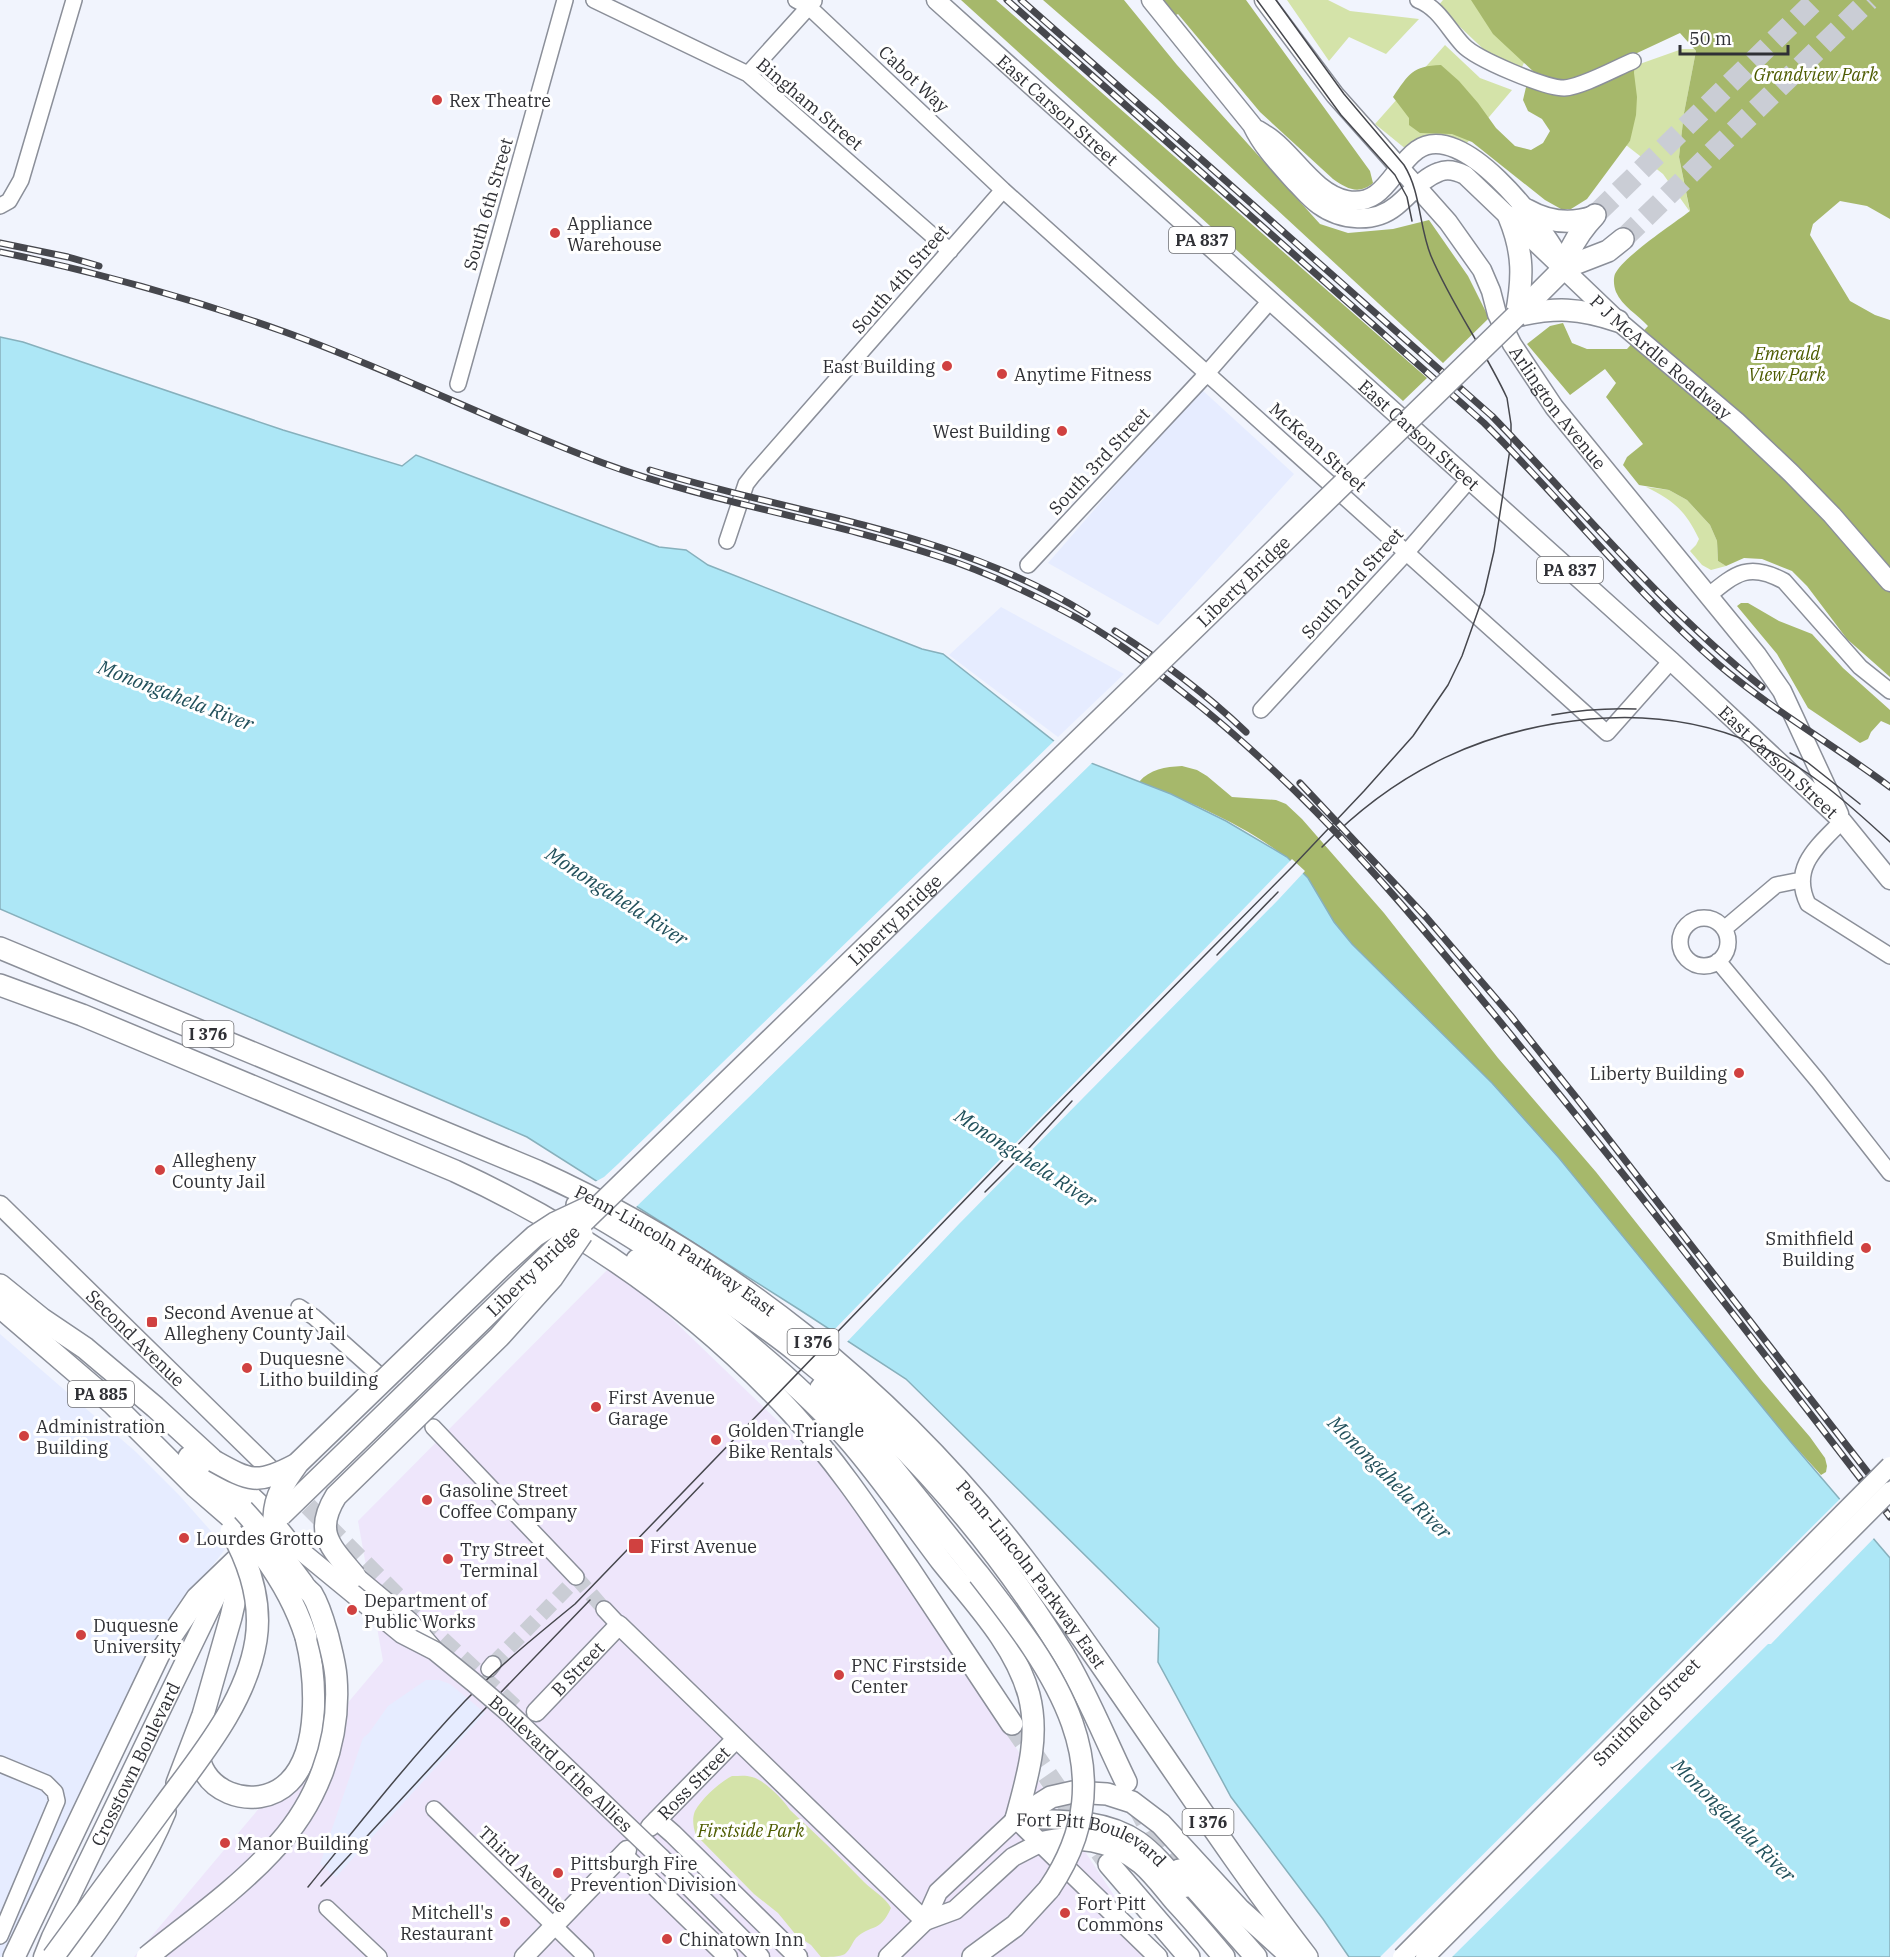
<svg xmlns="http://www.w3.org/2000/svg" width="1890" height="1957" viewBox="0 0 1890 1957" font-family="'IBM Plex Serif',serif">
	<rect width="100%" height="100%" fill="#f1f4fd"/>
	<path fill="#eee6fb" d="M614 1263 837 1478 1141 1936 1163 1957H134L383 1661 358 1521Z"/>
	<path fill="#e6ecff" d="M1200 388 1294 474 1158 625 1048 563Z
		M1001 607 1124 674 1058 737 949 655Z
		M0 1334 136 1452 179 1495 226 1548 172 1619 5 1957H0Z
		M426 1680H439L450 1684 485 1713 336 1877 320 1864 363 1738 369 1733 388 1706Z"/>
	<path fill="#d4e3a9" d="M1287 0H1328L1350 11 1419 19 1386 54 1349 37 1329 61Z
		M1443 0H1555L1520 71 1497 62 1438 6Z
		M1445 45 1480 78 1512 90 1461 150 1412 154 1375 124Z
		M1682 49H1694L1696 51 1684 113 1679 157 1690 212 1663 174 1626 145 1630 141 1634 66Z
		M1646 487 1669 490 1687 500 1710 525 1717 541 1718 561 1726 566 1711 570 1702 565 1690 551 1696 545 1699 539C1685 510 1674 501 1646 487Z
		M732 1776C739 1776 746 1775 752 1777 763 1779 784 1800 790 1810 815 1833 840 1857 864 1882 873 1891 885 1897 891 1908 879 1934 872 1923 856 1938 852 1943 850 1950 845 1954 840 1957 828 1957 821 1957L811 1945 796 1935 778 1913 754 1894 696 1835C693 1827 692 1818 695 1811 702 1798 720 1782 732 1776Z"/>
	<path fill="#a6b86b" d="M961 0H996L1427 378 1403 401Z
		M1043 0H1124L1177 65 1320 224 1348 233 1393 229 1429 220 1468 276 1489 318 1443 363 1157 99Z
		M1161 0H1246L1370 171 1373 183C1359 195 1347 189 1333 179L1260 112 1178 14 1174 16Z
		M1471 0H1890V219L1867 206 1840 201 1813 224 1810 235 1850 301 1875 315 1890 320V677L1847 639 1807 586 1792 571 1762 559 1744 558 1726 566 1718 561 1717 541 1710 525 1687 500 1669 490 1639 485 1623 465 1627 457 1643 444 1606 397 1616 383 1605 369 1570 395 1527 344 1550 326 1563 323 1572 343 1587 349H1627L1648 326C1638 315 1622 306 1616 292 1614 287 1613 279 1615 274 1623 257 1673 224 1690 211L1679 157 1684 113 1696 51 1680 33 1635 54 1634 73 1637 97 1636 115 1630 141 1587 199 1571 209H1561L1545 200 1472 142 1452 134 1420 133 1409 125V118L1393 97C1409 74 1412 66 1441 65L1459 81 1478 103 1496 128 1515 146 1531 150 1543 143 1550 131 1542 119 1528 111 1523 100 1527 83 1535 73 1493 34Z
		M1741 603H1748L1779 621 1812 634 1843 668 1890 710V725L1881 721 1871 732 1868 739 1860 743 1808 708 1777 654 1737 606Z
		M1182 766 1197 770 1207 776 1232 797 1276 800 1286 804 1302 819 1384 913 1498 1058 1596 1172 1762 1381 1810 1437 1825 1458 1827 1466 1826 1472 1821 1475 1790 1441 1559 1158 1492 1083 1352 944C1339 929 1327 913 1317 896 1313 889 1310 882 1305 876 1267 833 1192 803 1139 782 1150 769 1165 767 1182 766Z"/>
	<path fill="#ade7f6" stroke="#87b0bc" stroke-width="1.5" d="M0 337 23 342 283 430 402 466 416 455 659 547 686 550 708 565 922 649 943 654 1073 756 1171 794 1226 821 1287 857 1308 878 1334 922 1352 944 1492 1083 1559 1158 1790 1441 1890 1558V1957H1349L1323 1919 1231 1797 1158 1662 1159 1628 906 1379 800 1310 527 1137 0 909Z"/>
	<path fill="#f1f4fd" d="M1056 739 1074 754 1094 761 634 1209 593 1183 604 1177 618 1164Z
		M1292 859 1305 871 1278 900 958 1225 846 1343 831 1333Z
		M1843 1496 1877 1535 1771 1644H1768L1452 1957H1380Z"/>
	<g fill="none" stroke-linecap="round" stroke-linejoin="round">
		<path stroke="#cacdd5" stroke-width="15" stroke-dasharray="15 8" stroke-linecap="butt" d="M377 1373 427 1421
			M576 1577 604 1609
			M493 1664 577 1578"/>
		<path stroke="#cacdd5" stroke-width="18" stroke-dasharray="18 9" stroke-linecap="butt" d="M289 1487 426 1625 518 1711"/>
		<path stroke="#cacdd5" stroke-width="21" stroke-dasharray="21 10" stroke-linecap="butt" d="M1597 213 1816 0
			M1623 239 1869 0
			M1012 1724 1109 1864
			M1136 1803 1154 1837 1179 1870"/>
		<defs>
			<path id="minor" d="M594 0 748 74 950 251
				M796 0 809 7 1003 190 1607 733 1671 661
				M1418 0C1439 8 1448 29 1463 45 1476 59 1545 88 1564 88 1582 87 1616 68 1633 61
				M748 74 814 1
				M0 206 9 201 21 180 74 0
				M458 384 565 0
				M727 541 746 484 753 475 1003 190
				M1028 565 1201 380 1270 301
				M1708 596C1736 573 1749 562 1784 581L1860 667 1890 691
				M1261 710 1406 553 1469 480
				M1842 821C1818 846 1790 867 1808 904L1890 956
				M1680 942a24 24 0 1 1 48 0a24 24 0 1 1-48 0Z
				M1724 929 1776 885 1801 880
				M1718 961 1818 1081 1890 1173
				M299 1307 314 1317 377 1373
				M433 1427 576 1577
				M604 1609 619 1625
				M489 1669 493 1664
				M0 1764 46 1783 55 1792 57 1801 0 1936
				M434 1809 586 1957
				M327 1908 379 1957"/>
			<g id="major">
				<path id="s1" d="M936 0 1671 661 1842 821 1890 880"/>
				<path id="s2" d="M1151 0 1252 125C1263 148 1279 164 1296 183 1303 190 1310 199 1319 205 1341 221 1374 224 1396 206 1410 195 1422 178 1439 172 1448 168 1457 171 1465 175L1618 321 1736 421 1791 473 1832 515 1890 582"/>
				<path id="s3" d="M1264 0 1335 95 1448 222 1482 270 1491 291 1497 314 1512 344 1554 407 1757 655 1782 691 1839 814"/>
				<path d="M1258 130C1263 133 1268 136 1273 140 1296 158 1316 194 1347 200 1384 207 1392 168 1417 150 1462 118 1541 224 1559 257"/>
				<path id="s4" d="M0 1205 273 1472"/>
				<path d="M223 1469 274 1517"/>
				<path d="M355 1576 409 1621 434 1650"/>
				<path id="s5" d="M536 1712 619 1625 925 1921"/>
				<path id="s6" d="M1016 1819C1057 1820 1103 1816 1139 1841 1157 1854 1171 1872 1185 1888"/>
				<path d="M1016 1819 1158 1957"/>
				<path d="M657 1820 673 1834 798 1957"/>
				<path id="s7" d="M650 1827 736 1739"/>
				<path d="M623 1855 728 1957"/>
				<path d="M661 1858 760 1957"/>
				<path d="M925 1921 955 1910 1013 1857 1040 1843"/>
				<path id="s8" d="M43 1957 51 1937 216 1597 225 1572"/>
				<path d="M524 1957 627 1850"/>
				<path d="M888 1957 925 1921 938 1892 1016 1819"/>
			</g>
			<g id="highway">
				<path d="M1527 210C1548 222 1569 225 1593 217"/>
				<path d="M1509 217C1524 253 1523 279 1516 316"/>
				<path d="M1564 268C1569 247 1580 231 1595 215"/>
				<path d="M1516 316 1564 268 1608 251 1623 239"/>
				<path d="M1516 316C1556 307 1579 308 1618 321"/>
				<path id="s9" d="M0 948 537 1171C728 1258 896 1392 1024 1559 1123 1688 1207 1828 1307 1957"/>
				<path d="M0 985 82 1015 455 1171C581 1229 697 1310 792 1413 836 1461 872 1515 909 1569 943 1621 978 1672 1012 1724"/>
				<path d="M577 1205C623 1230 668 1260 711 1290 740 1310 769 1329 796 1351 901 1435 991 1537 1062 1652 1087 1693 1105 1739 1126 1782"/>
				<path d="M637 1260C679 1286 718 1318 756 1351 788 1378 820 1407 848 1439 882 1478 911 1521 942 1562 974 1602 1015 1644 1029 1695 1040 1738 1027 1778 1016 1819"/>
				<path d="M0 1285 42 1319 85 1348 155 1407 214 1461"/>
				<path d="M0 1307 113 1404 196 1487 234 1520"/>
				<path d="M821 1388 884 1457 979 1575"/>
				<path d="M189 1457 243 1510"/>
				<path d="M199 1742C192 1791 256 1815 289 1782 321 1750 316 1677 306 1637"/>
				<path d="M177 1783 203 1715 231 1617 246 1551"/>
				<path d="M1016 1819 1051 1797 1073 1792 1107 1794 1132 1802 1161 1824 1240 1910 1292 1957"/>
				<path d="M1040 1843C1075 1834 1112 1840 1141 1863 1154 1874 1164 1888 1175 1901 1192 1919 1208 1938 1224 1957"/>
				<path d="M1109 1864 1189 1957"/>
				<path d="M1179 1870 1256 1957"/>
				<path d="M14 1957 159 1654 197 1598 255 1542"/>
				<path d="M77 1957C112 1912 143 1865 165 1812"/>
				<path d="M973 1957 1015 1926 1049 1889"/>
			</g>
		</defs>
		<use href="#minor" stroke="#8b8f99" stroke-width="18"/>
		<use href="#major" stroke="#8b8f99" stroke-width="21"/>
		<use href="#highway" stroke="#8b8f99" stroke-width="24"/>
		<use href="#minor" stroke="#fff" stroke-width="15"/>
		<use href="#major" stroke="#fff" stroke-width="18"/>
		<use href="#highway" stroke="#fff" stroke-width="21"/>
		<path stroke="#46474d" stroke-width="1.5" d="M1257 0 1341 115 1395 175 1407 197 1412 221
			M1552 715C1580 710 1608 708 1636 709
			M1790 753 1807 762 1860 804
			M1322 847C1397 770 1484 729 1590 719 1646 714 1703 721 1755 744 1807 766 1849 804 1890 842
			M1217 955 1278 892
			M985 1192 1028 1149 1072 1101
			M657 1531 703 1483
			M321 1886 480 1714 590 1600
			M308 1887C359 1824 409 1760 465 1701 499 1666 537 1635 575 1604L1037 1125 1293 866 1364 791 1413 736 1448 685 1462 656 1484 594 1494 551 1511 443V424L1507 398C1485 350 1452 306 1431 256 1419 227 1421 192 1404 165L1344 94 1276 0"/>
		<defs>
			<path id="rail" d="M1007 0 1484 423C1564 502 1634 592 1719 665 1772 710 1834 745 1890 787
				M1021 0 1492 416C1581 508 1662 607 1762 687
				M0 243 68 257 99 266
				M0 252C97 272 192 299 285 332 393 371 496 423 603 463 711 503 825 519 934 555 979 569 1022 589 1064 611 1107 633 1144 662 1181 691 1313 793 1419 922 1524 1051 1649 1204 1769 1360 1890 1517
				M650 470C797 515 954 531 1087 614
				M1115 631C1161 660 1206 694 1246 732
				M1300 783 1426 917 1511 1016 1579 1101 1890 1501"/>
		</defs>
		<use href="#rail" stroke="#46474d" stroke-width="7"/>
		<use href="#rail" stroke="#fff" stroke-width="4.5" stroke-dasharray="14" stroke-linecap="butt"/>
		<defs>
			<g id="major-bridge">
				<path id="s10" d="M274 1517 278 1527 290 1542 402 1634 435 1651 473 1682 509 1713 661 1858"/>
				<path id="s11" d="M1402 1957 1890 1466"/>
				<path d="M1425 1957 1890 1491"/>
			</g>
			<g id="highway-bridge">
				<path d="M214 1461C250 1481 257 1485 295 1465"/>
				<path id="s12" d="M281 1515 1516 316"/>
				<path d="M274 1517C275 1495 285 1481 298 1463L503 1265 535 1236 555 1223 589 1207"/>
				<path d="M248 1536C274 1567 294 1599 306 1637"/>
				<path d="M979 1575C1053 1670 1130 1770 1049 1889"/>
				<path d="M355 1576C331 1547 313 1533 336 1496L499 1337 552 1278 582 1234"/>
				<path d="M53 1957C89 1908 125 1859 161 1810 198 1759 246 1704 256 1640 262 1601 250 1565 231 1531"/>
				<path d="M147 1957C189 1923 235 1891 272 1851 317 1805 341 1741 336 1677 335 1663 331 1650 328 1637 324 1623 320 1607 312 1594 309 1591 305 1588 303 1584 284 1558 265 1534 243 1510"/>
			</g>
		</defs>
		<use href="#major-bridge" stroke="#8b8f99" stroke-width="21" stroke-linecap="butt"/>
		<use href="#highway-bridge" stroke="#8b8f99" stroke-width="24" stroke-linecap="butt"/>
		<use href="#major-bridge" stroke="#fff" stroke-width="18"/>
		<use href="#highway-bridge" stroke="#fff" stroke-width="21"/>
	</g>
	<g fill="#d04140" stroke="#fff" stroke-width="2">
		<circle cx="437" cy="100" r="6"/>
		<circle cx="555" cy="233" r="6"/>
		<circle cx="947" cy="366" r="6"/>
		<circle cx="1002" cy="374" r="6"/>
		<circle cx="1062" cy="431" r="6"/>
		<circle cx="1739" cy="1073" r="6"/>
		<circle cx="160" cy="1170" r="6"/>
		<circle cx="1866" cy="1248" r="6"/>
		<rect x="146" y="1316" width="12" height="12" rx="3"/>
		<circle cx="247" cy="1368" r="6"/>
		<circle cx="596" cy="1407" r="6"/>
		<circle cx="24" cy="1436" r="6"/>
		<circle cx="716" cy="1440" r="6"/>
		<circle cx="427" cy="1500" r="6"/>
		<circle cx="184" cy="1538" r="6"/>
		<rect x="628" y="1538" width="16" height="16" rx="3"/>
		<circle cx="448" cy="1559" r="6"/>
		<circle cx="352" cy="1610" r="6"/>
		<circle cx="81" cy="1635" r="6"/>
		<circle cx="839" cy="1675" r="6"/>
		<circle cx="225" cy="1843" r="6"/>
		<circle cx="558" cy="1873" r="6"/>
		<circle cx="1065" cy="1913" r="6"/>
		<circle cx="505" cy="1922" r="6"/>
		<circle cx="667" cy="1939" r="6"/>
	</g>
	<g text-anchor="middle" dominant-baseline="central" stroke-width="6" stroke-linejoin="round" paint-order="stroke">
		<g fill="#fff" stroke="#6d6e72" stroke-width="1.5">
			<rect x="1169" y="227" width="66" height="26" rx="4.5"/>
			<rect x="1537" y="557" width="66" height="26" rx="4.5"/>
			<rect x="182.5" y="1021" width="51" height="26" rx="4.5"/>
			<rect x="787.5" y="1329" width="51" height="26" rx="4.5"/>
			<rect x="68" y="1381" width="66" height="26" rx="4.5"/>
			<rect x="1182.5" y="1809" width="51" height="26" rx="4.5"/>
		</g>
		<g font-size="16" font-weight="bold" fill="#2f3035">
			<text x="1202" y="240">PA 837</text>
			<text x="1570" y="570">PA 837</text>
			<text x="208" y="1034">I 376</text>
			<text x="813" y="1342">I 376</text>
			<text x="101" y="1394">PA 885</text>
			<text x="1208" y="1822">I 376</text>
		</g>
		<g font-size="18" font-style="italic" fill="#4d5b00" stroke="#fff">
			<text x="1816" y="74">Grandview Park</text>
			<text x="1787" y="353">Emerald<tspan x="1787" dy="21">View Park</tspan></text>
			<text x="751" y="1830">Firstside Park</text>
		</g>
		<g font-size="18" fill="#2f3035" stroke="#fff">
			<text transform="translate(914 79) rotate(43)">Cabot Way</text>
			<text transform="translate(810 104) rotate(40)">Bingham Street</text>
			<text stroke="none"><textPath href="#s1" startOffset="164">East Carson Street</textPath></text>
			<text transform="translate(488 204) rotate(-74)">South 6th Street</text>
			<text transform="translate(900 279) rotate(-49)">South 4th Street</text>
			<text stroke="none"><textPath href="#s2" startOffset="698">P J McArdle Roadway</textPath></text>
			<text stroke="none"><textPath href="#s3" startOffset="506">Arlington Avenue</textPath></text>
			<text stroke="none"><textPath href="#s1" startOffset="650">East Carson Street</textPath></text>
			<text transform="translate(1318 447) rotate(42)">McKean Street</text>
			<text transform="translate(1099 461) rotate(-47)">South 3rd Street</text>
			<text stroke="none"><textPath href="#s12" startOffset="1341">Liberty Bridge</textPath></text>
			<text transform="translate(1352 583) rotate(-48)">South 2nd Street</text>
			<text stroke="none"><textPath href="#s1" startOffset="1136">East Carson Street</textPath></text>
			<text stroke="none"><textPath href="#s12" startOffset="855">Liberty Bridge</textPath></text>
			<text stroke="none"><textPath href="#s9" startOffset="741">Penn-Lincoln Parkway East</textPath></text>
			<text stroke="none"><textPath href="#s12" startOffset="351">Liberty Bridge</textPath></text>
			<text stroke="none"><textPath href="#s4" startOffset="190">Second Avenue</textPath></text>
			<text stroke="none"><textPath href="#s9" startOffset="1227">Penn-Lincoln Parkway East</textPath></text>
			<text stroke="none"><textPath href="#s5" startOffset="60">B Street</textPath></text>
			<text stroke="none"><textPath href="#s11" startOffset="346">Smithfield Street</textPath></text>
			<text stroke="none"><textPath href="#s8" startOffset="214">Crosstown Boulevard</textPath></text>
			<text stroke="none"><textPath href="#s10" startOffset="381">Boulevard of the Allies</textPath></text>
			<text stroke="none"><textPath href="#s7" startOffset="62">Ross Street</textPath></text>
			<text stroke="none"><textPath href="#s6" startOffset="80">Fort Pitt Boulevard</textPath></text>
			<text transform="translate(523 1869) rotate(44)">Third Avenue</text>
		</g>
		<g font-size="18" fill="#2f3035" stroke="#fff" text-anchor="start">
			<text x="449" y="100">Rex Theatre</text>
			<text x="567" y="223">Appliance<tspan x="567" dy="21">Warehouse</tspan></text>
			<text x="935" y="366" text-anchor="end">East Building</text>
			<text x="1014" y="374">Anytime Fitness</text>
			<text x="1050" y="431" text-anchor="end">West Building</text>
			<text x="1727" y="1073" text-anchor="end">Liberty Building</text>
			<text x="172" y="1160">Allegheny<tspan x="172" dy="21">County Jail</tspan></text>
			<text x="1854" y="1238" text-anchor="end">Smithfield<tspan x="1854" dy="21">Building</tspan></text>
			<text x="164" y="1312">Second Avenue at<tspan x="164" dy="21">Allegheny County Jail</tspan></text>
			<text x="259" y="1358">Duquesne<tspan x="259" dy="21">Litho building</tspan></text>
			<text x="608" y="1397">First Avenue<tspan x="608" dy="21">Garage</tspan></text>
			<text x="36" y="1426">Administration<tspan x="36" dy="21">Building</tspan></text>
			<text x="728" y="1430">Golden Triangle<tspan x="728" dy="21">Bike Rentals</tspan></text>
			<text x="439" y="1490">Gasoline Street<tspan x="439" dy="21">Coffee Company</tspan></text>
			<text x="196" y="1538">Lourdes Grotto</text>
			<text x="650" y="1546">First Avenue</text>
			<text x="460" y="1549">Try Street<tspan x="460" dy="21">Terminal</tspan></text>
			<text x="364" y="1600">Department of<tspan x="364" dy="21">Public Works</tspan></text>
			<text x="93" y="1625">Duquesne<tspan x="93" dy="21">University</tspan></text>
			<text x="851" y="1665">PNC Firstside<tspan x="851" dy="21">Center</tspan></text>
			<text x="237" y="1843">Manor Building</text>
			<text x="570" y="1863">Pittsburgh Fire<tspan x="570" dy="21">Prevention Division</tspan></text>
			<text x="1077" y="1903">Fort Pitt<tspan x="1077" dy="21">Commons</tspan></text>
			<text x="493" y="1912" text-anchor="end">Mitchell's<tspan x="493" dy="21">Restaurant</tspan></text>
			<text x="679" y="1939">Chinatown Inn</text>
		</g>
		<g font-size="20" font-style="italic" fill="#21505b" stroke="#fff">
			<text transform="translate(176 695) rotate(21)">Monongahela River</text>
			<text transform="translate(617 896) rotate(33)">Monongahela River</text>
			<text transform="translate(1026 1158) rotate(33)">Monongahela River</text>
			<text transform="translate(1390 1477) rotate(45)">Monongahela River</text>
			<text transform="translate(1734 1820) rotate(45)">Monongahela River</text>
		</g>
	</g>
	<path d="M1680 45v9h108v-9" fill="none" stroke="#2f3035" stroke-width="3"/>
	<text x="1689" y="45" font-size="18" fill="#2f3035" stroke="#ffffff" stroke-width="4.5" paint-order="stroke">50 m</text>
</svg>
